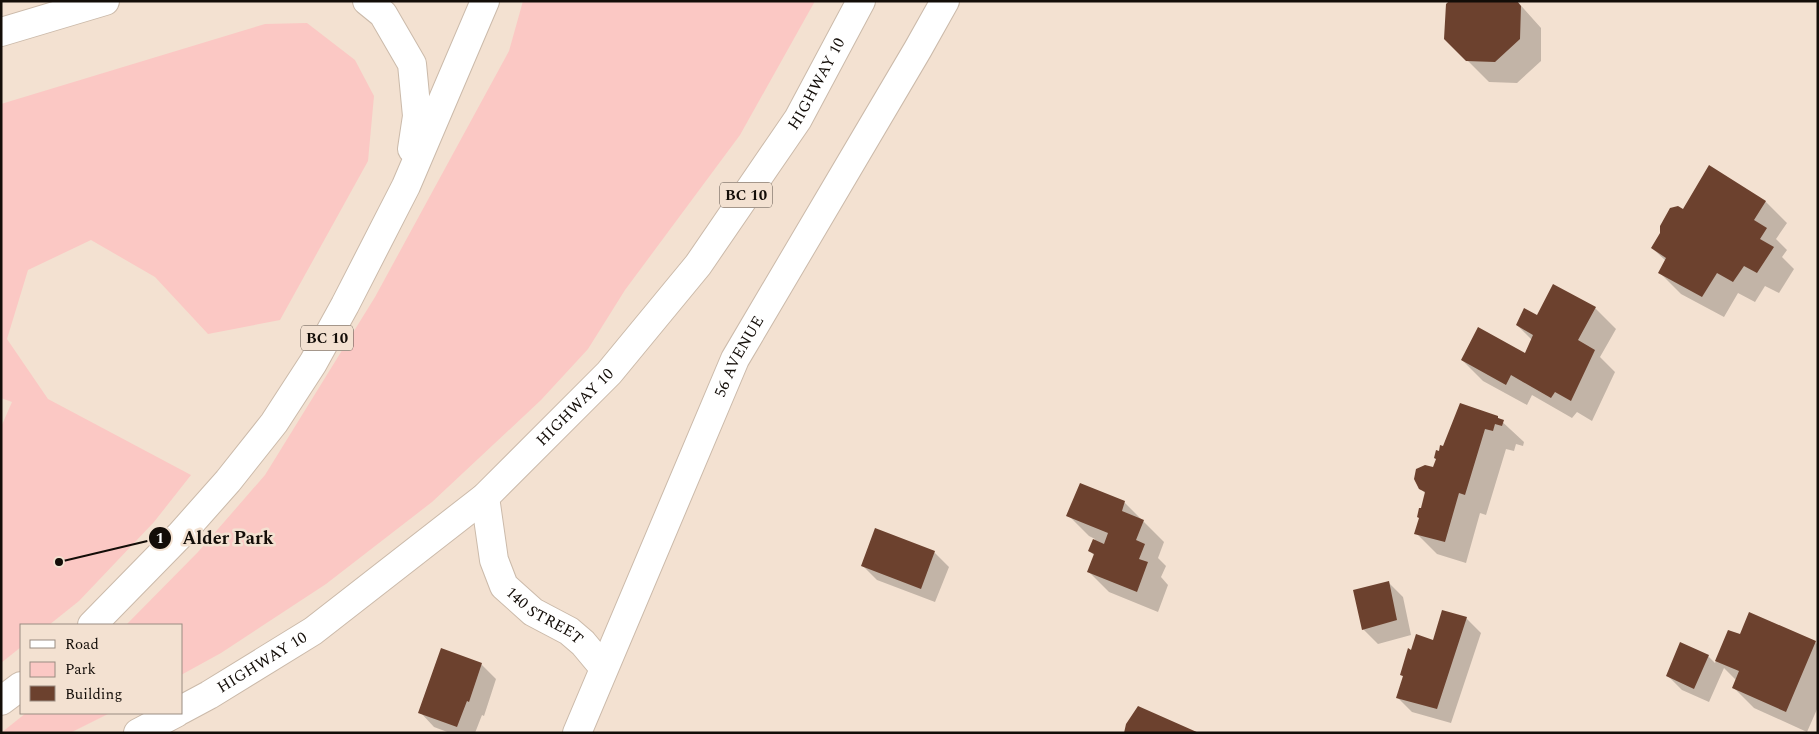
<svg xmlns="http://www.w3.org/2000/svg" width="1819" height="734" viewBox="0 0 1819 734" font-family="Spectral,serif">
	<rect width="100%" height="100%" fill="#f3e1d1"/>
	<path fill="#fbc8c4" d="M523 1H815L740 135 625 290 588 349 541 400 432 502 326 584 221 653 181 675V625H126L198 552 265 475 375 297 509 51Z
		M307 23 355 60 374 96 368 161 280 320 208 334 155 277 91 240 28 270 7 339 48 399 191 475 154 522 79 601 49 625H21V647L1 663V427L12 402 1 398V104L265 24Z
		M26 713H110L70 733H1Z"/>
	<path fill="#0003" d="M1517 1 1541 28V61L1517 83 1489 82 1445 38Z
		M1710 167 1766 202 1787 223 1776 239 1787 250 1782 257 1794 269 1779 293 1765 286 1755 302 1738 293 1724 317 1681 294 1660 273 1666 261 1652 248 1684 211Z
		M1595 308 1616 329 1600 357 1615 372 1592 421 1577 412 1572 418 1532 395 1527 405 1483 381 1462 360 1525 354 1532 340 1517 325 1538 316Z
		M1497 417 1524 442 1523 446 1516 444 1514 451 1506 449 1486 515 1480 513 1466 563 1437 554 1416 533 1426 494 1420 488 1434 469 1440 452 1444 448Z
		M1124 502 1164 542 1158 558 1166 566 1161 577 1168 585 1158 612 1109 592 1088 571 1095 556 1090 551 1095 539 1089 536 1068 515Z
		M934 552 949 567 935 602 877 580 862 565Z
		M1389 583 1403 597 1411 635 1378 644 1363 629Z
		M1466 618 1481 633 1451 723 1412 712 1397 697 1404 677 1401 675 1411 651 1433 641Z
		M1729 631 1740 636 1815 642 1818 645V707L1807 732 1754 708 1733 687 1736 680 1724 668 1709 702 1682 690 1668 676 1708 656 1715 663Z
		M481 664 496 679 484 716 482 715 475 733H450L434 727 420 712Z"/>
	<path fill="#6c412e" d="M1449 1H1517L1521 6 1520 39 1495 62 1466 61 1444 39 1446 4Z
		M1709 165 1766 201 1754 220 1767 228 1760 239 1774 247 1757 273 1744 266 1733 282 1717 273 1702 297 1658 273 1666 258 1651 248 1660 233V226L1670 208 1678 206 1683 209Z
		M1553 284 1596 307 1578 340 1595 350 1571 401 1555 392 1551 398 1511 375 1506 385 1461 360 1478 327 1525 353 1533 335 1516 325 1524 308 1537 315Z
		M1460 403 1498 416V418L1504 420 1502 426 1495 424 1493 431 1485 429 1465 495 1459 493 1445 542 1414 534 1419 518 1417 517 1419 508H1421L1425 492 1419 489 1414 479 1416 469 1425 465 1433 467 1436 459 1434 458 1436 450 1439 451 1440 445 1443 446Z
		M1080 483 1125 501 1122 511 1144 520 1136 540 1145 544 1139 559 1148 562 1137 592 1087 572 1094 554 1088 551 1093 539 1104 544 1108 533 1066 516Z
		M875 528 935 551 921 589 861 566Z
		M1389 581 1397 620 1362 630 1353 590Z
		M1442 610 1467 617 1437 709 1396 698 1403 676 1400 675 1408 648 1411 650 1416 634 1433 640Z
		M1749 612 1816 641 1786 712 1732 688 1739 671 1715 661 1728 630 1740 634Z
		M1680 642 1709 655 1694 689 1666 676Z
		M441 648 482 663 469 702 467 701 457 727 418 713Z
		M1138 706 1199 733H1124L1126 724Z"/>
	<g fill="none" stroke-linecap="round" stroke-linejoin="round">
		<defs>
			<g id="minor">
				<path id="s1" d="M485 497 494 560 504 586 533 612 569 631 583 643 603 667"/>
				<path id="s2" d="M577 733 735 359 918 49 945 1"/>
			</g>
			<path id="primary" d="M1 32 105 1"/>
			<g id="trunk">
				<path d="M367 1 383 14 412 64 417 116 412 149"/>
				<path d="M92 625 181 534 228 481 274 423 313 363 345 305 406 186 485 1"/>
				<path d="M1 701 21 686"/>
				<path id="s3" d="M181 710 209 695 313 631 485 497 609 373 698 265 798 119 861 1"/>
				<path d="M138 733 176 713"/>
			</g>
		</defs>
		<use href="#minor" stroke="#cbbaaa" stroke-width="30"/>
		<use href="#primary" stroke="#cbbaaa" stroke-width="30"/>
		<use href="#trunk" stroke="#cbbaaa" stroke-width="30"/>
		<use href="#minor" stroke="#fff" stroke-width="28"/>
		<use href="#primary" stroke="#fff" stroke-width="28"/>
		<use href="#trunk" stroke="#fff" stroke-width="28"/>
	</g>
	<g text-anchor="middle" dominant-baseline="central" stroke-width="5" stroke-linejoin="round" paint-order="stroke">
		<g fill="#f3e1d1" stroke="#564d44" stroke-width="1">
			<rect x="720" y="182.5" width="52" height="25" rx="4"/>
			<rect x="301" y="325.5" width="52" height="25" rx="4"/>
		</g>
		<g font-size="15" font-weight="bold" fill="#130d08">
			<text x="746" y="195">BC 10</text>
			<text x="327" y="338">BC 10</text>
		</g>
		<g font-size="16" fill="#130d08" stroke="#f3e1d1">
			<text stroke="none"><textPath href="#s3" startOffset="904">HIGHWAY 10</textPath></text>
			<text stroke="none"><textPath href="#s2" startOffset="410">56 AVENUE</textPath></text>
			<text stroke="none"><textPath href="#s3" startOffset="499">HIGHWAY 10</textPath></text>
			<text stroke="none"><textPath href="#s1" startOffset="142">140 STREET</textPath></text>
			<text stroke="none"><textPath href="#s3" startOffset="94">HIGHWAY 10</textPath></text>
		</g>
	</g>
	<path fill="none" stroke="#130d08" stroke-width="2" d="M59 562L160 538"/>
	<g fill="#130d08" stroke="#f3e1d1" stroke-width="2">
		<circle cx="59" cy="562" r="5"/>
		<circle cx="160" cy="538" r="12"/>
	</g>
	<g font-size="15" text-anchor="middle" font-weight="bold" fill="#fff">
		<text x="160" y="543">1</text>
	</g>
	<g font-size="18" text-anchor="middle" font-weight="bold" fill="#130d08" stroke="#f3e1d1" stroke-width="5" stroke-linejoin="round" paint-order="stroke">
		<text x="228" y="544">Alder Park</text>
	</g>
	<rect width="1819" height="734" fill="none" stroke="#130d08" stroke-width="5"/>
	<rect x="20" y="624" width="162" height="90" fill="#f3e1d1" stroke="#998c81"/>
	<rect x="30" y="640" width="25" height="8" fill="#ffffff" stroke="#998c81"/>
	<text x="65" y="649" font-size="15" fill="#130d08">Road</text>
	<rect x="30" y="662" width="25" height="15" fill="#fbc8c4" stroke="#998c81"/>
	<text x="65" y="674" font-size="15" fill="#130d08">Park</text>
	<rect x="30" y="686" width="25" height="15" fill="#6c412e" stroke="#998c81"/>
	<text x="65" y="699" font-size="15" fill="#130d08">Building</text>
</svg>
